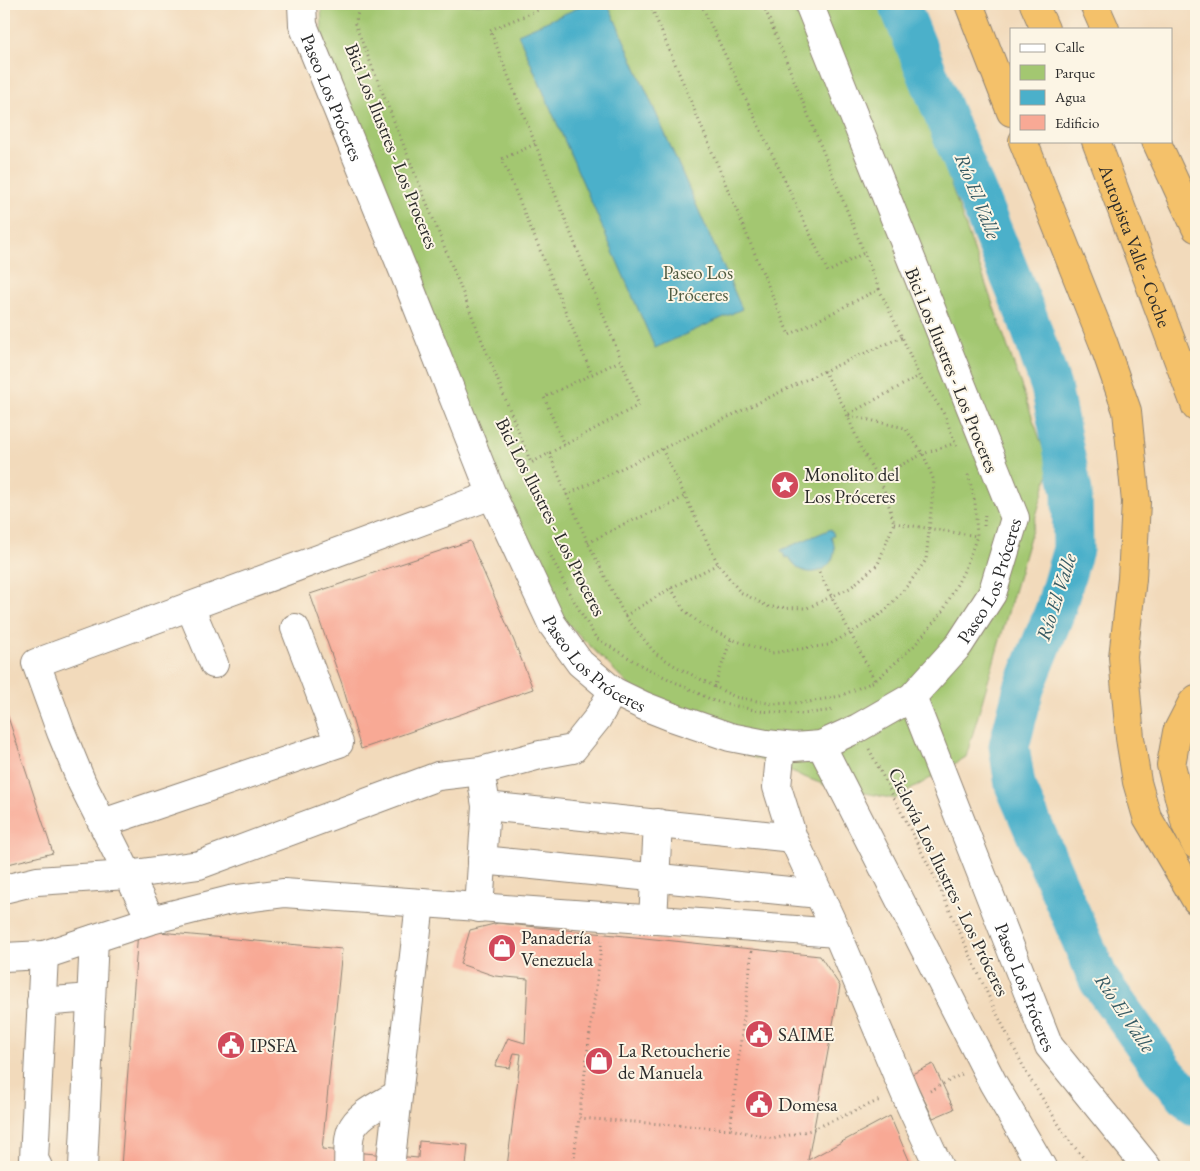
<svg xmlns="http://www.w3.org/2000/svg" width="1200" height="1171" viewBox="0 0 1200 1171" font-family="'EB Garamond',serif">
	<rect width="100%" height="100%" fill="#fcf5e5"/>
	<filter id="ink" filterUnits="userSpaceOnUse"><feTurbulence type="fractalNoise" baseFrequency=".02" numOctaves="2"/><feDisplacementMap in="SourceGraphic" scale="10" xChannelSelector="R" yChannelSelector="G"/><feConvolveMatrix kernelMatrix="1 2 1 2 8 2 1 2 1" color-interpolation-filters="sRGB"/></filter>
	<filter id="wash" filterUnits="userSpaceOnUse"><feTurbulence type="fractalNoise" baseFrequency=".0096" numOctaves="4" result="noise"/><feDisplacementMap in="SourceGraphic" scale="20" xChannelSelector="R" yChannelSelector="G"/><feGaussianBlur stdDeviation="1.12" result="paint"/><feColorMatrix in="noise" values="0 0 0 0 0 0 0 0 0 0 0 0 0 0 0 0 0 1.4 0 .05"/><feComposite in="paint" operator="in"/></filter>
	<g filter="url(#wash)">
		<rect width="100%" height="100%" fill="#f2dabb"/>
		<path fill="#a3c771" stroke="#67794e" d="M321 4H879L926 113 1050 468 966 757 895 799 825 785 669 725 522 578 323 75Z"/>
		<path fill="#4bb0ca" stroke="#3b6e7a" d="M587 4H608L742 309 655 348 518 34Z
			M831 529 834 535 831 537C846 565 807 589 789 557L786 558 781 550Z"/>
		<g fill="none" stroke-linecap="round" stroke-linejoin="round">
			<path stroke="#4bb0ca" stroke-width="41" d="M899 4 1028 319 1051 387 1072 492 1073 549 1055 611 1024 688 1009 746 1015 785 1099 980 1164 1071 1196 1106"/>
		</g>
		<g id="blocks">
			<path fill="#f8a995" d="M470 541 514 641 533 689 361 749 342 684 310 594Z
				M4 705 53 853 4 865Z
				M498 923 820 956 840 986 808 1160 890 1116 912 1167H507L521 1054 514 1053 510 1068 495 1066 508 1038 525 1043 528 979 495 976 460 964 470 930Z
				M138 930 342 949 322 1149 418 1158 419 1141 468 1145 466 1167H121Z
				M933 1064 954 1109 933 1118 912 1074Z"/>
		</g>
	</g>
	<g filter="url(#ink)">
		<use href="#blocks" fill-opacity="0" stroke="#8e8273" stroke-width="1"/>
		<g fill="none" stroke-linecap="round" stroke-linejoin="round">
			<defs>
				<g id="minor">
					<path id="s1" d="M302 4 303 25 403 270 492 495 552 624 580 663 613 691 644 706 672 717 730 737 766 744 794 747 821 745 858 728 912 697 959 645 992 594 1015 518 809 4"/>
					<path d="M190 607 214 664"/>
					<path id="s2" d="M912 697 1049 1046 1147 1167"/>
					<path d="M821 745 993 1083 1042 1167"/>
					<path d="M781 746 777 787 793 838 837 933 907 1098 939 1167"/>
					<path d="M486 806 793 838"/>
					<path d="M103 823 339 743 295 628"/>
					<path d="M482 860 819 894"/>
					<path d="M4 889 37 881 127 875 199 865 438 776 481 771 540 755 573 749 597 719 613 691"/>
					<path d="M479 908 486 806 483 787"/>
					<path d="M151 920 82 783 61 732 36 663 492 495"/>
					<path d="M653 920 658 823"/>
					<path d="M4 957 44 955 151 920 230 900 284 893 837 933"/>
					<path d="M41 1002 91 998"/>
					<path d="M38 1167 34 1159 44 955"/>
					<path d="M83 1167 94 939"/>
					<path d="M348 1167C349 1156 347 1141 351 1131 358 1113 383 1104 398 1094"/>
					<path d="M390 1167 420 903"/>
				</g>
				<g id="highway">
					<path d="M969 4 1011 112"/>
					<path d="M1034 4 1045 29"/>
					<path d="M1094 4 1105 29"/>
					<path d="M1023 141 1103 342 1127 411 1136 502 1132 579 1123 657 1130 738 1137 782 1147 817 1196 900"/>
					<path id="s3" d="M1096 141 1196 407"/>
					<path d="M1156 141 1196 228"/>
					<path d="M1196 699 1192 703 1177 732 1171 765 1186 825 1196 845"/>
				</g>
			</defs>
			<use href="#minor" stroke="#8e8273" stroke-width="30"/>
			<use href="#highway" stroke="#8e8273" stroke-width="30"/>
			<path stroke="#8e8273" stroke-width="3" stroke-dasharray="1 4" stroke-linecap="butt" d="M360 4 355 24 531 463 639 405 490 30 552 4
				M650 4 789 335 879 289 763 4
				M701 4 828 272 864 253
				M535 144 502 159 592 375
				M879 289 902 337 919 376 943 412 958 450
				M564 445 544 397 622 360
				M662 449 718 564 740 592 769 607 807 608 850 588 878 564 894 523 884 489 861 448 843 405 824 371
				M549 453 588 543 625 616 655 653 675 666 735 697 773 704 809 702 840 696 875 681 915 645 943 611 965 569 977 536 975 502 968 474
				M877 477 923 454 955 443
				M566 495 824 371 902 337
				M894 523 977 536
				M984 526 985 513
				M588 543 624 524 670 505 685 496
				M549 552 567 589 596 638 644 667 714 701 759 711 802 714 834 710
				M819 572 875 681
				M671 588 684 610 703 626 731 639 772 653 828 645 851 633 884 612 908 585 926 560 934 481 923 454 905 428 847 415 919 376
				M625 616 671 588 718 564
				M714 688 731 639
				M869 749 936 880 994 1008 1027 1074 1068 1139 1091 1167
				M602 940 579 1118 730 1129
				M752 951 730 1129 773 1139 811 1130 880 1100
				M930 1091 962 1074
				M573 1167 579 1118"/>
			<use href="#minor" stroke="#fff" stroke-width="28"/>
			<use href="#highway" stroke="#f4c16a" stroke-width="28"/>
		</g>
	</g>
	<defs>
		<symbol id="sight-disc" viewBox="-11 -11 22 22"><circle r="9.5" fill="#d1495b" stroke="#fcf5e5"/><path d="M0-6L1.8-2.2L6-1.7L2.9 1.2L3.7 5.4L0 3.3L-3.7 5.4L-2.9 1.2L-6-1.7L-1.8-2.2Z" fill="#fff"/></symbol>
		<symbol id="shop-disc" viewBox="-11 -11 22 22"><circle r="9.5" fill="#d1495b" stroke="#fcf5e5"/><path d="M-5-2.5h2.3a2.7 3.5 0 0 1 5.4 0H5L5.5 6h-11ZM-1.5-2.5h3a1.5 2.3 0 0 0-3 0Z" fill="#fff"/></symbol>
		<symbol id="civic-disc" viewBox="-11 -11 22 22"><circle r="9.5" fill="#d1495b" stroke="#fcf5e5"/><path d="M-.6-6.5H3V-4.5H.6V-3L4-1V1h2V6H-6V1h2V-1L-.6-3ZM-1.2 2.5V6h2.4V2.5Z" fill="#fff"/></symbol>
	</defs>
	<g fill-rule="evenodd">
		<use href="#sight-disc" x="769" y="469" width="32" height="32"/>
		<use href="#shop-disc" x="486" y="932" width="32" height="32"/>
		<use href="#civic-disc" x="743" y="1018" width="32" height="32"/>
		<use href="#civic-disc" x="215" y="1029" width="32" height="32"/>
		<use href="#shop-disc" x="583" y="1045" width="32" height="32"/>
		<use href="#civic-disc" x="743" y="1088" width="32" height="32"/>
	</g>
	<g text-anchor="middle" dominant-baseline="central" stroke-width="4" stroke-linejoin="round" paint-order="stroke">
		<g font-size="19" fill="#2b2b2b" stroke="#fcf5e5">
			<text stroke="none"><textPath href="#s1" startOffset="99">Paseo Los Próceres</textPath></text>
			<text transform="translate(392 146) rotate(68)">Bici Los Ilustres - Los Proceres</text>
			<text stroke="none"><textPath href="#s3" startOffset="112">Autopista Valle - Coche</textPath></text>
			<text transform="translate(952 370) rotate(68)">Bici Los Ilustres - Los Proceres</text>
			<text transform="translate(551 517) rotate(63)">Bici Los Ilustres - Los Proceres</text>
			<text stroke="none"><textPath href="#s1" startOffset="1224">Paseo Los Próceres</textPath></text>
			<text stroke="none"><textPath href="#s1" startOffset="729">Paseo Los Próceres</textPath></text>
			<text transform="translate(949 882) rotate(64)">Ciclovía Los Ilustres - Los Próceres</text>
			<text stroke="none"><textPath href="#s2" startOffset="311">Paseo Los Próceres</textPath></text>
		</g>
		<g font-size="19" fill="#4f5a40" stroke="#fcf5e5">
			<text x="698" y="272">Paseo Los<tspan x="698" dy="22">Próceres</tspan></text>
		</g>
		<g font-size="19" fill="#2b2b2b" stroke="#fcf5e5" text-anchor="start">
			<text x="804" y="474">Monolito del<tspan x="804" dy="22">Los Próceres</tspan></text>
			<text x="521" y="937">Panadería<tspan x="521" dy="22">Venezuela</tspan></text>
			<text x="778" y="1034">SAIME</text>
			<text x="250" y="1045">IPSFA</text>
			<text x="618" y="1050">La Retoucherie<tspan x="618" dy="22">de Manuela</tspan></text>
			<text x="778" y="1104">Domesa</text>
		</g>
		<g font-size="20" font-style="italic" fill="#365a63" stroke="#fcf5e5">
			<text transform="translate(978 196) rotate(68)">Río El Valle</text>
			<text transform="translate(1056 597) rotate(-72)">Río El Valle</text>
			<text transform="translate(1125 1013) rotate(56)">Río El Valle</text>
		</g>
	</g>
	<rect width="1200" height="1171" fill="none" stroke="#fcf5e5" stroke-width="20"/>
	<rect x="1010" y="28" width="162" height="115" fill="#fcf5e5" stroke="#a8a49b"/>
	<rect x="1020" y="44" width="25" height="8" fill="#ffffff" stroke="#a8a49b"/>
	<text x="1055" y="52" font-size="15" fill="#2b2b2b">Calle</text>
	<rect x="1020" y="65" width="25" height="15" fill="#a3c771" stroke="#a8a49b"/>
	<text x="1055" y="78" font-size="15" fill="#2b2b2b">Parque</text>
	<rect x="1020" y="90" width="25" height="15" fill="#4bb0ca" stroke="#a8a49b"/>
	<text x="1055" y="102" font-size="15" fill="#2b2b2b">Agua</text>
	<rect x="1020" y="115" width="25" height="15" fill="#f8a995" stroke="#a8a49b"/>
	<text x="1055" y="128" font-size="15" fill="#2b2b2b">Edificio</text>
</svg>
